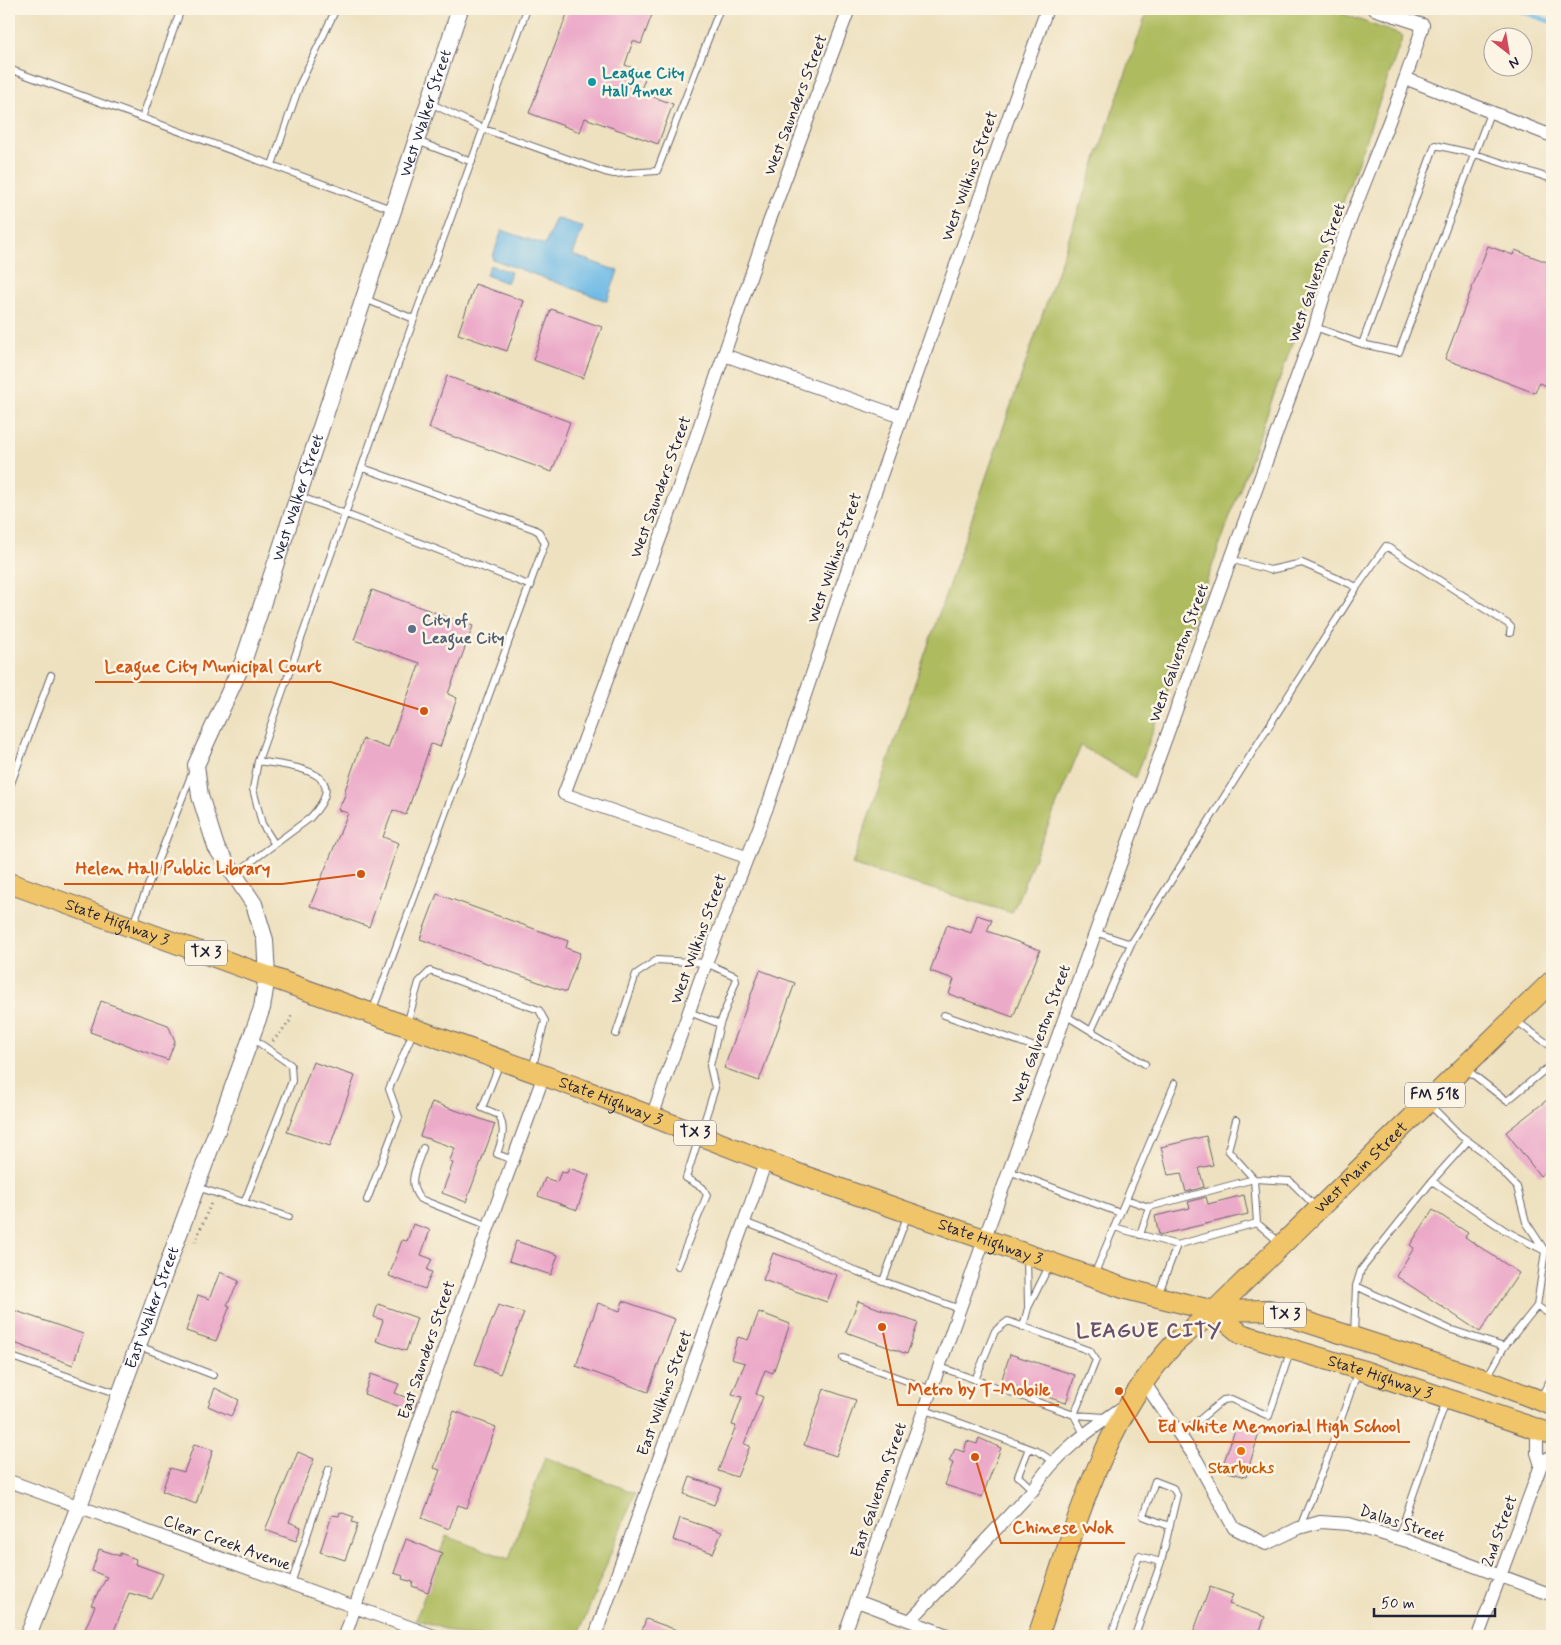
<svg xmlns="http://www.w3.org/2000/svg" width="1561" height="1645" viewBox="0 0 1561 1645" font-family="Mynerve,sans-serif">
	<rect width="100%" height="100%" fill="#fcf5e5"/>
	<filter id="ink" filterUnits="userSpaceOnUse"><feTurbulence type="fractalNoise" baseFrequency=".02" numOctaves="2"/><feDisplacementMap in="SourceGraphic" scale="10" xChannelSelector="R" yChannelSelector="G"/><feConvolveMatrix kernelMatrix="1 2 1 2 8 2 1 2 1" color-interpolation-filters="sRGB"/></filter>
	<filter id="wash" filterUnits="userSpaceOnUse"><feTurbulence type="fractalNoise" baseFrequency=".0096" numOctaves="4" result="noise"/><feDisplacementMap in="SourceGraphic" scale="20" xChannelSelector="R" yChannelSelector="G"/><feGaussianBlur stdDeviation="1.12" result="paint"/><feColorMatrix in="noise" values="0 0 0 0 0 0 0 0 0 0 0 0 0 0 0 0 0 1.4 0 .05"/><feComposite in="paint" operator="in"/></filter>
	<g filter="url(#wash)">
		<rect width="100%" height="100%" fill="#eee1c0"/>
		<path fill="#aebb5e" stroke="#686e4c" d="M1148 9H1330L1403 36 1136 778 1081 746 1012 913 852 865Z
			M545 1457 635 1493 578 1636H464L416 1619 446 1536 509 1559Z"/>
		<path fill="#6cb9e6" stroke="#476e90" d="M556 218 583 227 573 255 618 271 607 301 492 259 502 230 545 245Z
			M490 265 511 272 507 283 486 275Z"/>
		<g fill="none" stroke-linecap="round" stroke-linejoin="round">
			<path stroke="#6cb9e6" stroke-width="5" d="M1515 9 1552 22"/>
		</g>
		<g id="blocks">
			<path fill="#ecaac9" d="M569 9H644L653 12 641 44 633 41 625 65 647 73 640 92 673 104 658 144 585 118 580 132 529 113Z
				M1488 246 1513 255 1515 250 1552 264V388L1539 383 1535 393 1445 359Z
				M475 284 524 301 507 351 458 334Z
				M551 309 602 327 583 378 533 360Z
				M447 376 570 422 552 472 429 428Z
				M372 590 473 626 448 694 457 698 440 747 431 744 406 815 393 810 383 837 399 843 369 927 310 906 348 813 338 810 346 793H344L363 739 388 748 420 663 354 640Z
				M437 894 568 941 566 948 580 953 566 992 420 939Z
				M977 915 992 920 987 931 1040 950 1013 1017 949 994 954 979 930 971 947 925 971 933Z
				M760 970 795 983 759 1081 724 1068Z
				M101 1001 168 1025 175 1041 168 1060 90 1032Z
				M313 1062 355 1076 330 1146 287 1132Z
				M1552 1096V1167L1540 1176 1506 1132Z
				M432 1102 495 1124 466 1202 442 1193 453 1163 449 1162 455 1148 420 1136Z
				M1206 1136 1213 1165 1199 1168 1204 1187 1186 1192 1181 1173 1168 1175 1161 1147Z
				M569 1168 589 1175 577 1210 538 1196 545 1178 557 1182 561 1172 567 1173Z
				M1244 1195 1248 1214 1159 1235 1155 1216 1190 1208 1188 1202 1206 1197 1208 1204Z
				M1433 1210 1468 1233 1465 1237 1519 1273 1480 1332 1396 1276 1414 1248 1410 1245Z
				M413 1224 430 1230 421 1255 432 1259 427 1270 432 1272 425 1289 389 1276 402 1240 407 1241Z
				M516 1241 558 1255 551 1275 509 1261Z
				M773 1253 837 1275 827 1302 763 1280Z
				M220 1272 239 1281 227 1305 230 1306 216 1341 186 1331 198 1295 209 1299Z
				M623 1301 675 1319 648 1392 576 1366 598 1303 620 1311Z
				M858 1301 918 1323 907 1354 846 1332Z
				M378 1304 417 1318 406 1351 376 1341 383 1320 374 1317Z
				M498 1305 524 1313 500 1374 475 1364Z
				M13 1310 83 1334 73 1365 9 1341V1321Z
				M759 1312 790 1324 773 1373 765 1370 756 1394 763 1397 744 1444 750 1446 737 1477 718 1471 736 1426 732 1425 742 1397 732 1394 745 1363 731 1359 738 1337 748 1340Z
				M1010 1354 1075 1375 1066 1403 1001 1382Z
				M371 1374 399 1384 395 1393 417 1402 414 1412 364 1394Z
				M215 1388 239 1400 231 1416 208 1406Z
				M824 1389 856 1400 836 1456 804 1445Z
				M454 1411 496 1427 467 1508 458 1505 449 1529 422 1518 440 1470 434 1468Z
				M1242 1426 1259 1433 1246 1477 1221 1470 1235 1430Z
				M979 1438 1001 1448 982 1497 945 1485 953 1463 949 1461 955 1449 964 1452 967 1441 977 1444Z
				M194 1444 213 1450 196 1504 162 1491 170 1468 184 1472Z
				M298 1452 314 1459 289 1522 301 1527 296 1541 265 1530Z
				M690 1477 721 1488 714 1505 684 1494Z
				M340 1512 354 1517 352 1522 358 1524 345 1560 320 1552 332 1515 339 1516Z
				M680 1518 722 1532 713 1553 673 1540Z
				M406 1539 442 1553 428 1592 412 1586 413 1582 402 1579 403 1576 394 1573Z
				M99 1549 120 1556V1553L136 1559 135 1564 163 1574 152 1599 129 1593 112 1636H82L95 1606 91 1605 107 1577 92 1571Z
				M1210 1587 1233 1595 1229 1604 1265 1617 1258 1636H1192Z
				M646 1619 688 1634V1636H640Z"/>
		</g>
	</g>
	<g filter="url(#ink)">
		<use href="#blocks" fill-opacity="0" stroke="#69656a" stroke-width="1"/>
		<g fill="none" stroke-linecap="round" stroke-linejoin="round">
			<defs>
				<path id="service" d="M9 17 12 9
					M9 69 394 210
					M430 103 484 129 605 172 614 174 657 171 719 11 711 9
					M142 118 181 9
					M417 141 472 162
					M272 165 300 84 336 9
					M365 299 414 319
					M1315 327 1362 344 1399 352 1490 113
					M1362 344 1435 145 1475 154 1552 179
					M363 468 534 529 539 532 545 543 372 1012
					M299 496 531 586
					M1230 559 1270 570 1302 563 1357 587 1386 546 1508 624 1511 627 1510 633
					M258 761 253 789 262 824 274 843
					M9 789 51 675
					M236 873 310 818C355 770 292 767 258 761L414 319 527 9
					M133 924 192 773
					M1095 932 1131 944
					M689 1012 720 1024
					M944 1015 1052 1053
					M1065 1015 1145 1064
					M1515 1020 1552 1047
					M407 1024 419 982 430 971 539 1010 545 1021 532 1069
					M1091 1031 1131 944 1357 587
					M616 1034 636 974 657 960 706 963 735 976 736 981 720 1024 710 1066 715 1088 686 1178 703 1188 707 1195 678 1266
					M500 1063 482 1108 499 1115C506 1129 502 1139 497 1154L513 1160
					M1466 1069 1507 1101 1552 1064
					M1429 1104 1460 1135 1482 1151 1517 1187 1526 1222 1545 1251 1537 1306 1552 1316
					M423 1148C417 1166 406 1182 420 1199L489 1226
					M1009 1171 1120 1213
					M1432 1181 1468 1141
					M197 1187 289 1217
					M1126 1199 1149 1207 1140 1235
					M367 1200 399 1117 389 1089 413 1032
					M244 1203 292 1081 291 1065 252 1038
					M1149 1207 1254 1179 1228 1150 1236 1120
					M744 1222 793 1241 858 1272 960 1309
					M1114 1227 1177 1245 1257 1223
					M1279 1242 1257 1223 1254 1179 1290 1181 1317 1208
					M1027 1256 1028 1306
					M1094 1275 1175 1083
					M883 1281 908 1214
					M1356 1286 1449 1329 1504 1347
					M1158 1295 1177 1245
					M1023 1327 1028 1308 1049 1266
					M1354 1335 1356 1286 1361 1270 1432 1181 1506 1231 1545 1251
					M139 1346 213 1375
					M9 1356 119 1394
					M843 1358 932 1390
					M940 1367 1074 1415 1084 1434
					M1486 1379 1504 1347 1537 1306
					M975 1380 995 1331 1008 1321 1090 1351 1096 1360 1074 1415 1105 1417
					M925 1410 1037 1451 1054 1462
					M1180 1436 1223 1400 1231 1399 1269 1416 1290 1352
					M1029 1448 1018 1476 1033 1490
					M1300 1527 1328 1457 1357 1373
					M1398 1538 1446 1401
					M291 1584 329 1469
					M1135 1635 1161 1562
					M1111 1636 1139 1556 1161 1562 1177 1495 1173 1488 1155 1481 1143 1516 1169 1526"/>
				<path id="minor" d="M1407 79 1552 136
					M724 355 902 417
					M746 857 564 794 673 504 768 225 849 9
					M652 1117 706 963 768 805 841 588 1047 9
					M1144 1382 1196 1459 1234 1528 1266 1544 1299 1528 1320 1522 1349 1524 1407 1541 1552 1595
					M1542 1401 1552 1383
					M1537 1429V1453L1541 1465
					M9 1481 434 1636
					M857 1601 950 1636
					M910 1621 1033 1490C1055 1453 1091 1429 1126 1405
					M345 1636 446 1343 544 1075
					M595 1636 766 1161
					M844 1636 984 1240 1315 327C1342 223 1392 128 1423 25L1374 9
					M1478 1636 1541 1465 1552 1455"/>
				<g id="tertiary">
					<path id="s1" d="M28 1636 79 1506 262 1008 267 976 265 940 254 904 216 847 200 796 196 765 243 662 460 9"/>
				</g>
				<g id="primary">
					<path id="s2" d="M9 883 584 1090 804 1176 1126 1289 1214 1311 1269 1310 1486 1380 1552 1405"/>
					<path id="s3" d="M1214 1311 1241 1334 1358 1369 1552 1434"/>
					<path id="s4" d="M1038 1636C1073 1536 1099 1426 1173 1345 1185 1333 1201 1322 1214 1311L1552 981"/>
				</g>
			</defs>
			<use href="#service" stroke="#69656a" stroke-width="8"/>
			<use href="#minor" stroke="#69656a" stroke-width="14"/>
			<use href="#tertiary" stroke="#69656a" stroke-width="18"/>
			<use href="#primary" stroke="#69656a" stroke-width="22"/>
			<path stroke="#69656a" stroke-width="3" stroke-dasharray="1 4" stroke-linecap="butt" d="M273 1041 290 1021 293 1013
				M195 1242 212 1201"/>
			<use href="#service" stroke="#fff" stroke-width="6"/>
			<use href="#minor" stroke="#fff" stroke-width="12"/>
			<use href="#tertiary" stroke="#fff" stroke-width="16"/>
			<use href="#primary" stroke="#f0c469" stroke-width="20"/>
		</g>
	</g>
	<circle fill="#0f9aa8" stroke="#fcf5e5" stroke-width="2" cx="592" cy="82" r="5"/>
	<circle fill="#5c6f8a" stroke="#fcf5e5" stroke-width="2" cx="412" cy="629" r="5"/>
	<circle fill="#e8710a" stroke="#fcf5e5" stroke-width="2" cx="1241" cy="1451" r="5"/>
	<g text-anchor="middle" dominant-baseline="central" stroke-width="5" stroke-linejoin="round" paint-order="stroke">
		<g fill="#fcf5e5" stroke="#63616e" stroke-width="1">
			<rect x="185" y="940.5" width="42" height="25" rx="4"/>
			<rect x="1405" y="1082.5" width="60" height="25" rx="4"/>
			<rect x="674" y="1120.5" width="42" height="25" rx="4"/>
			<rect x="1264" y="1302.5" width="42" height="25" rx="4"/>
		</g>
		<g font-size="15" font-weight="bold" fill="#22223b">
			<text x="206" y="953">TX 3</text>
			<text x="1435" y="1095">FM 518</text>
			<text x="695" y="1133">TX 3</text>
			<text x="1285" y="1315">TX 3</text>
		</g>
		<g font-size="16" font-weight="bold" fill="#0d838f" stroke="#fcf5e5" text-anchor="start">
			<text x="602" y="73">League City<tspan x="602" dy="18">Hall Annex</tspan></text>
		</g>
		<g font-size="16" fill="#22223b" stroke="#fcf5e5">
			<text transform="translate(796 105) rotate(-69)">West Saunders Street</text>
			<text stroke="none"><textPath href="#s1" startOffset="1621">West Walker Street</textPath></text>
			<text transform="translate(970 176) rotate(-70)">West Wilkins Street</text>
			<text transform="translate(1317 273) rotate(-71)">West Galveston Street</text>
			<text transform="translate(661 487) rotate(-70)">West Saunders Street</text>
			<text stroke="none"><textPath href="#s1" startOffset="1216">West Walker Street</textPath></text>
			<text transform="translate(835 558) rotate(-71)">West Wilkins Street</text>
			<text transform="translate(1179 653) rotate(-70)">West Galveston Street</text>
			<text stroke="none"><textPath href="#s2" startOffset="115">State Highway 3</textPath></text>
			<text transform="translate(699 939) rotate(-70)">West Wilkins Street</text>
			<text transform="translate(1041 1034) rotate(-70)">West Galveston Street</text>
			<text stroke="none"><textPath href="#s2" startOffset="640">State Highway 3</textPath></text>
			<text stroke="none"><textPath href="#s4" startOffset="582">West Main Street</textPath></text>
			<text stroke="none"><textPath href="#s2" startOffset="1045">State Highway 3</textPath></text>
			<text stroke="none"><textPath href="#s1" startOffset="351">East Walker Street</textPath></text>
			<text transform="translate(427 1350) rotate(-71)">East Saunders Street</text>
			<text stroke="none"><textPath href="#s3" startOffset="181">State Highway 3</textPath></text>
			<text transform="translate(665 1393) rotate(-70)">East Wilkins Street</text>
			<text transform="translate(879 1490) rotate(-71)">East Galveston Street</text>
			<text transform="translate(1402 1524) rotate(18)">Dallas Street</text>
			<text transform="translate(1500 1531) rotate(-70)">2nd Street</text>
			<text transform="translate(227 1543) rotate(20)">Clear Creek Avenue</text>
		</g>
		<g font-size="16" font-weight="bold" fill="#4e5e75" stroke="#fcf5e5" text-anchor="start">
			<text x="422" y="620">City of<tspan x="422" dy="18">League City</tspan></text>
		</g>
		<g font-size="16" font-weight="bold" fill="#c56008" stroke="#fcf5e5">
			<text x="1241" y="1468">Starbucks</text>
		</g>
		<g font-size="21" font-weight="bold" letter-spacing="1" fill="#69526d" stroke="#fcf5e5">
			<text x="1149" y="1331">LEAGUE CITY</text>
		</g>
	</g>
	<path fill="none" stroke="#d45411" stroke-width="2" d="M424 711L331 682H95M361 874L282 884H64M882 1327L898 1405H1059M1119 1391L1149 1442H1410M975 1457L1001 1543H1125"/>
	<g fill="#d45411" stroke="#fcf5e5" stroke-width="2">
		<circle cx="424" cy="711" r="5"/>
		<circle cx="361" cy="874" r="5"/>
		<circle cx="882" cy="1327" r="5"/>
		<circle cx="1119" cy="1391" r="5"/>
		<circle cx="975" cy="1457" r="5"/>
	</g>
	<g font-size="18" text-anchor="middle" font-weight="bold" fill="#d45411" stroke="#fcf5e5" stroke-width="5" stroke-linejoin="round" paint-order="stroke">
		<text x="213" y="672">League City Municipal Court</text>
		<text x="173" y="874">Helen Hall Public Library</text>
		<text x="979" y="1395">Metro by T-Mobile</text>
		<text x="1279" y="1432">Ed White Memorial High School</text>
		<text x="1063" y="1533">Chinese Wok</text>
	</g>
	<rect width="1561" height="1645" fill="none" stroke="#fcf5e5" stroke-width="30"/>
	<g transform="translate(1508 52) rotate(149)"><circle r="24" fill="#fcf5e5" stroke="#a5a1a1"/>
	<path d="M0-4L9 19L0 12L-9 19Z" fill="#d1495b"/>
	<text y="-8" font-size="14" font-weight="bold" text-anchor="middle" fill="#22223b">N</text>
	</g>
	<path d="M1374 1608v8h121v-8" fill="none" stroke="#22223b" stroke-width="2.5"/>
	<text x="1381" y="1608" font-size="15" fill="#22223b" stroke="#fcf5e5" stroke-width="4" paint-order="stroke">50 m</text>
</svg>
